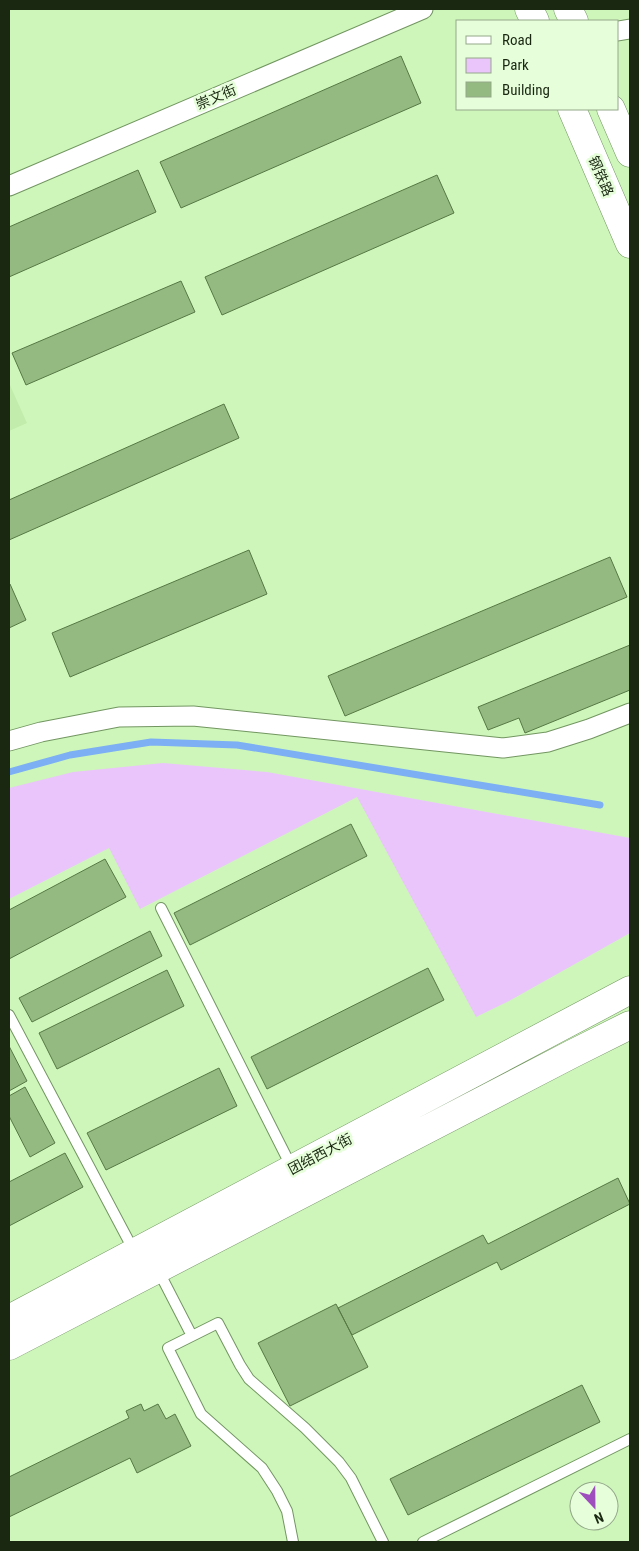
<svg xmlns="http://www.w3.org/2000/svg" width="639" height="1551" viewBox="0 0 639 1551" font-family="'Roboto Condensed','Noto Sans SC',sans-serif">
	<rect width="100%" height="100%" fill="#cef6bb"/>
	<path fill="#c1ecab" d="M9 383 27 423 9 431Z"/>
	<path fill="#eac5fb" d="M163 763 267 772 630 838V933L509 1001 476 1017 357 797 140 909 109 848 9 899V788L73 772Z"/>
	<g fill="none" stroke-linecap="round" stroke-linejoin="round">
		<path stroke="#7caff3" stroke-width="7" d="M9 772 70 755 151 742 237 745 600 805"/>
	</g>
	<path fill="#94ba81" stroke="#567843" d="M401 56 421 103 181 208 160 162Z
		M138 170 156 212 9 277V227Z
		M437 175 454 213 222 315 205 277Z
		M181 281 195 312 26 385 12 353Z
		M224 404 239 438 9 540V500Z
		M249 550 267 594 70 677 52 633Z
		M610 557 627 597 345 716 328 676Z
		M10 584 26 620 9 628V585Z
		M630 645V690L525 733 519 718 488 730 478 707Z
		M351 824 367 856 190 945 174 913Z
		M105 859 126 897 9 959V910Z
		M150 931 162 956 32 1022 19 998Z
		M428 968 444 1000 267 1089 251 1057Z
		M167 970 184 1006 57 1069 39 1033Z
		M9 1046 27 1081 9 1091Z
		M219 1068 237 1106 106 1170 87 1133Z
		M25 1087 55 1143 30 1157 9 1116V1096Z
		M65 1153 83 1187 9 1226V1182Z
		M618 1178 630 1204 501 1270 497 1262 352 1335 338 1308 483 1235 488 1244Z
		M336 1304 368 1367 290 1406 258 1343Z
		M582 1385 600 1422 408 1515 390 1479Z
		M141 1404 144 1411 158 1404 166 1419 175 1414 191 1446 137 1473 130 1458 9 1517V1477L129 1418 126 1411Z"/>
	<g fill="none" stroke-linecap="round" stroke-linejoin="round">
		<defs>
			<path id="service" d="M161 908 292 1168
				M9 1015 134 1251
				M158 1270 192 1336
				M293 1542 287 1511 277 1491 262 1468 201 1414 168 1348 218 1323 240 1365 249 1379 305 1428 339 1462 351 1478 383 1542
				M423 1542 630 1439"/>
			<path id="minor" d="M618 31 630 29
				M9 186 423 9
				M9 741 41 732 119 717 193 716 503 748 548 742 589 729 630 713"/>
			<path id="primary" d="M529 9 535 21
				M568 9 574 21
				M572 109 630 244
				M611 109 630 153
				M9 1319 630 990
				M9 1346 572 1054 630 1025"/>
		</defs>
		<use href="#service" stroke="#729660" stroke-width="12"/>
		<use href="#minor" stroke="#729660" stroke-width="21"/>
		<use href="#primary" stroke="#729660" stroke-width="29"/>
		<use href="#service" stroke="#fff" stroke-width="10"/>
		<use href="#minor" stroke="#fff" stroke-width="19"/>
		<use href="#primary" stroke="#fff" stroke-width="28"/>
	</g>
	<g text-anchor="middle" dominant-baseline="central" stroke-width="5" stroke-linejoin="round" paint-order="stroke">
		<g font-size="14" fill="#1a2812" stroke="#e6feda">
			<text transform="translate(216 97) rotate(-23)">崇文街</text>
			<text transform="translate(601 176) rotate(67)">钢铁路</text>
			<text transform="translate(320 1154) rotate(-28)">团结西大街</text>
		</g>
	</g>
	<rect width="639" height="1551" fill="none" stroke="#1a2812" stroke-width="20"/>
	<rect x="456" y="20" width="162" height="90" fill="#e6feda" stroke="#94a88a"/>
	<rect x="466" y="36" width="25" height="8" fill="#ffffff" stroke="#94a88a"/>
	<text x="502" y="45" font-size="15" fill="#1a2812">Road</text>
	<rect x="466" y="58" width="25" height="15" fill="#eac5fb" stroke="#94a88a"/>
	<text x="502" y="70" font-size="15" fill="#1a2812">Park</text>
	<rect x="466" y="82" width="25" height="15" fill="#94ba81" stroke="#94a88a"/>
	<text x="502" y="95" font-size="15" fill="#1a2812">Building</text>
	<g transform="translate(594 1506) rotate(158)"><circle r="24" fill="#e6feda" stroke="#94a88a"/>
	<path d="M0-4L9 19L0 12L-9 19Z" fill="#9f4ebe"/>
	<text y="-8" font-size="14" font-weight="bold" text-anchor="middle" fill="#1a2812">N</text>
	</g>
</svg>
